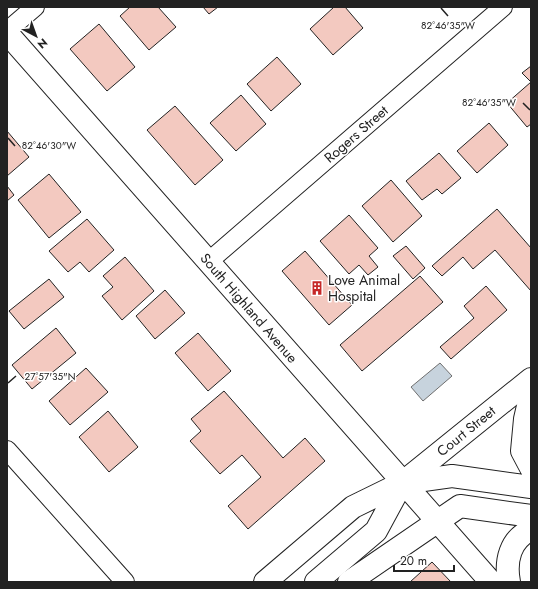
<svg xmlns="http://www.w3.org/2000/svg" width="538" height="589" viewBox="0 0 538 589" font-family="Jost,sans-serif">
	<rect width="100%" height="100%" fill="#fff"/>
	<path fill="#c7d3dd" stroke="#6f6f6f" d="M440 363 452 376 423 401 411 387Z"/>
	<path fill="#f3c9c0" stroke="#222" d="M130 7H158L176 27 149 50 120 16Z
		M203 7H218L209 14Z
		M334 7H345L363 28 333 55 310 29Z
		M99 24 135 67 107 91 70 49Z
		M277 57 301 84 271 111 247 84Z
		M531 66V124L527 127 507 103 531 82 522 73Z
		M241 95 266 124 236 151 210 123Z
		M175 106 223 160 195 185 147 130Z
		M489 123 508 145 477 173 457 151Z
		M7 131 29 157 7 176Z
		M439 153 461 178 442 194 437 189 422 200 406 181Z
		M49 174 81 212 49 238 18 200Z
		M391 180 422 216 393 242 362 206Z
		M7 186 14 195 7 201Z
		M497 209 531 248V291L495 250 473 269 463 257 442 276 432 266Z
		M349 215 378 248 369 256 378 267 368 275 359 265 349 274 320 241Z
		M87 219 114 250 89 272 80 262 68 272 49 251Z
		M406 246 425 268 413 279 393 256Z
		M305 251 352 305 329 325 282 271Z
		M125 257 154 291 122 320 102 296 113 287 103 276Z
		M420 276 443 302 362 371 340 345Z
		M49 279 64 297 24 329 9 311Z
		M486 286 507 310 451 359 440 347 474 318 464 306Z
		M165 290 185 313 155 339 136 316Z
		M56 328 76 353 32 389 12 365Z
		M198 333 231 371 208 391 175 353Z
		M86 368 108 392 70 425 49 401Z
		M224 391 283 458 305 438 325 461 248 529 228 506 261 477 242 455 220 474 190 441 201 431 191 419Z
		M108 411 138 447 109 472 79 437Z
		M432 562 451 582H410Z"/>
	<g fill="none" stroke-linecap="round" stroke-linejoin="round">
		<defs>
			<path id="street" d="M7 31 35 7
				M208 262 503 7
				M7 450 125 582"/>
			<path id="secondary" d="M7 33 491 582
				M531 393 525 419 522 451 531 468
				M402 483 452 476 531 487
				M349 582 460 506 531 516
				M509 582C505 561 510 539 531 530"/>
			<path id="primary" d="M265 582 353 507 402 483 531 379
				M316 582 376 531 402 483"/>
		</defs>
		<use href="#street" stroke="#222" stroke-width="20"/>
		<use href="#secondary" stroke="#222" stroke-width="24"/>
		<use href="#primary" stroke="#222" stroke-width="24"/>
		<use href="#street" stroke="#fff" stroke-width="18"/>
		<use href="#secondary" stroke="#fff" stroke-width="22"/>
		<use href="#primary" stroke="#fff" stroke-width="22"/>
	</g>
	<path fill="none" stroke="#222" stroke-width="1.5" d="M441 8 448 16M523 103 530 110M8 138 15 146M8 383 16 376"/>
	<defs>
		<symbol id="building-bare" viewBox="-9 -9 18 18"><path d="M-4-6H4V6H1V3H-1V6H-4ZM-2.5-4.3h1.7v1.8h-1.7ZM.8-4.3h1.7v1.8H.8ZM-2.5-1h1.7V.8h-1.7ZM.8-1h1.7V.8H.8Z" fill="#c62828" stroke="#fff" stroke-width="2.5" paint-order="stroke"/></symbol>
	</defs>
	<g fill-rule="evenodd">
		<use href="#building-bare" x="307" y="278" width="20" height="20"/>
	</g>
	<g text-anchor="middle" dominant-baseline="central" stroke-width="3" stroke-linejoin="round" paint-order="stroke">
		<g font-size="14" fill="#222" stroke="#fff">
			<text transform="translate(356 134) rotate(-41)">Rogers Street</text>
			<text transform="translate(249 308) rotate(49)">South Highland Avenue</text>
			<text transform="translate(466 431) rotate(-39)">Court Street</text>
		</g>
		<g font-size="14" fill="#222" stroke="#fff" text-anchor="start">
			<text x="328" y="280">Love Animal<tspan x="328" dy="16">Hospital</tspan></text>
		</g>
	</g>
	<g font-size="10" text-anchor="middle" fill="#222" stroke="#fff" stroke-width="3" stroke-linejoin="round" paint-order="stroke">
		<text x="448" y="29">82°46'35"W</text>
		<text x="489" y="106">82°46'35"W</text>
		<text x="49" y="149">82°46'30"W</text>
		<text x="50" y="380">27°57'35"N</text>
	</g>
	<rect width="538" height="589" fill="none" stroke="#222222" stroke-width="16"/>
	<g transform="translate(36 36) rotate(139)" stroke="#ffffff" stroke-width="3" paint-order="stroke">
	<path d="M0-3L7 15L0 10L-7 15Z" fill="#222222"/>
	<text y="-6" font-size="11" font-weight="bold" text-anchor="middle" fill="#222222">N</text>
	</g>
	<path d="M394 565v6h60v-6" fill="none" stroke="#222222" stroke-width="2"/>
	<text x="400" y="565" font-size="12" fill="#222222" stroke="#ffffff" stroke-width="3" paint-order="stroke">20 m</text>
</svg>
